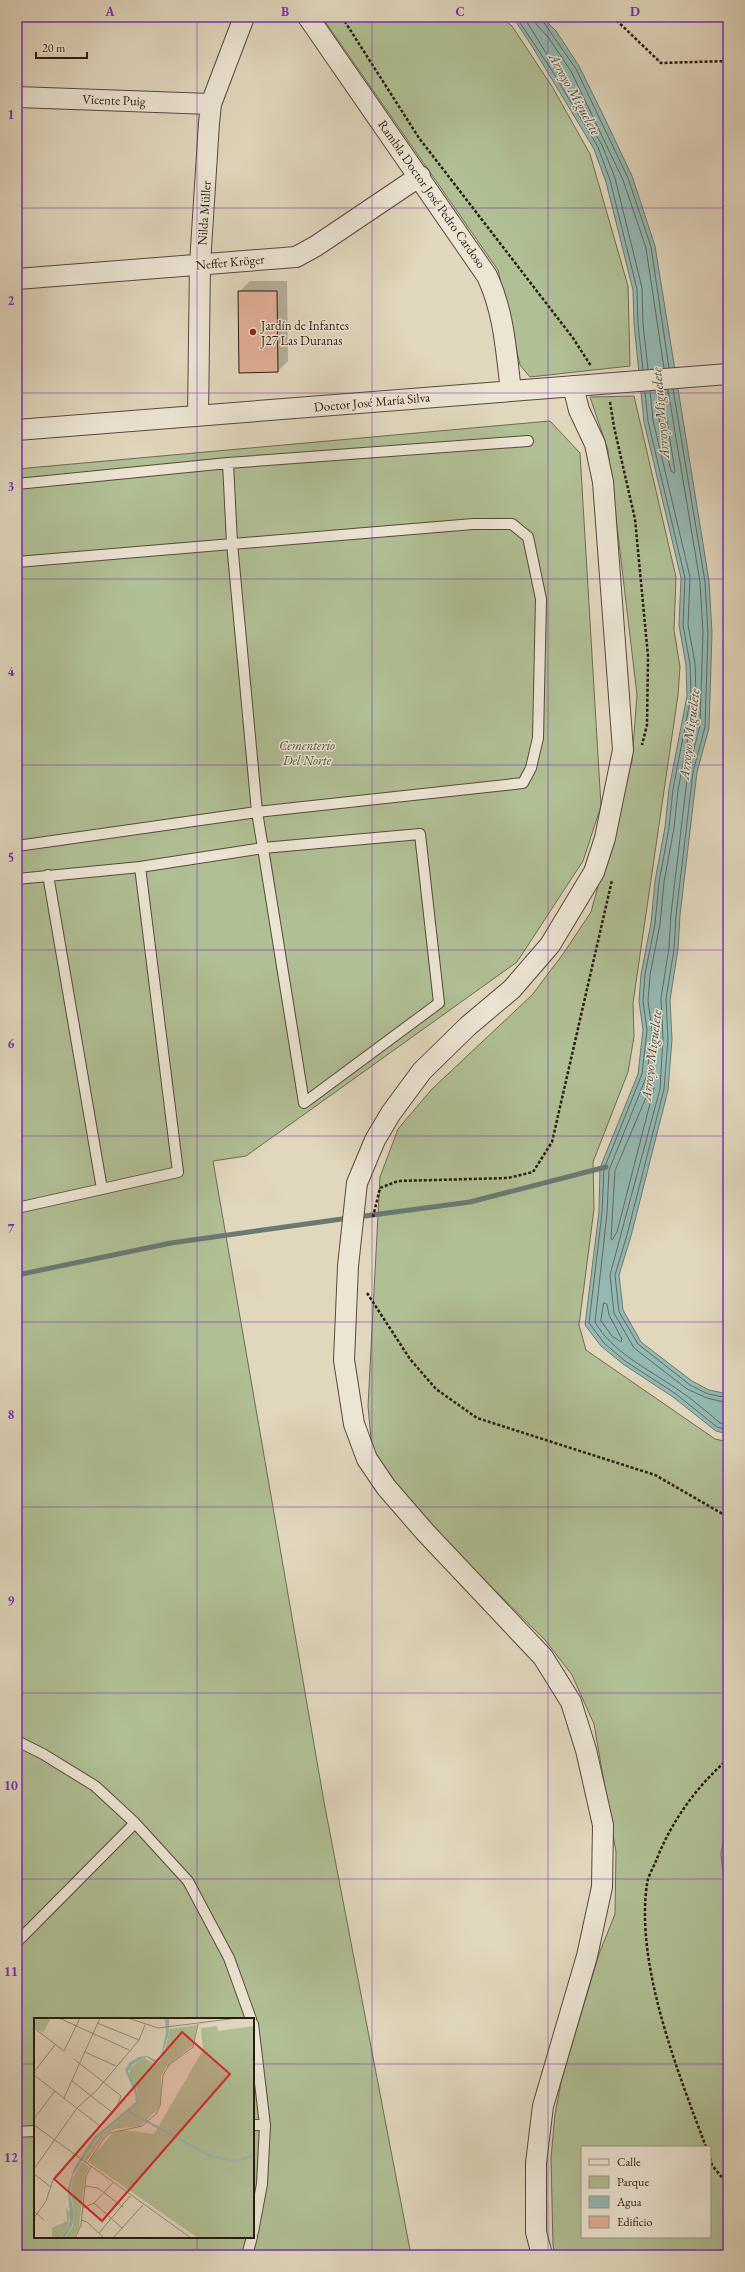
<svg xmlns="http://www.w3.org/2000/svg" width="745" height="2272" viewBox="0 0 745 2272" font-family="'EB Garamond',serif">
	<rect width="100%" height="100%" fill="#e1d7bd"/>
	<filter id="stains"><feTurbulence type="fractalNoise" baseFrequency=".005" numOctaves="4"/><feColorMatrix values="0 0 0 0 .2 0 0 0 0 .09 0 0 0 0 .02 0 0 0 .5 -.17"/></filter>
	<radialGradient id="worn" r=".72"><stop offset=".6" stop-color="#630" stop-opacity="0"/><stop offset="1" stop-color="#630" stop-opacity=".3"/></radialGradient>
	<path fill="#b0bf94" stroke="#6e6c54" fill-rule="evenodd" d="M322 17H501L512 26 553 88 590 154 628 286 630 366 530 377 520 365 498 270Z
		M634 396 676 577 674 630 680 667 678 695 633 1003 634 1037 628 1072 593 1162 594 1209 579 1325 586 1350 715 1439 728 1442V1815L721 1854 728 1919V2255H555L553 2245 551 2158 555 2114 562 2078 599 1954 615 1914 616 1852 594 1724 572 1675 545 1640 380 1477 371 1439 368 1406 380 1177 398 1129 432 1089 532 995 563 954 591 912 632 761 637 695 608 450 590 397ZM582 2147H710V2237H582Z
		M550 421 580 453 601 806 583 861 517 962 246 1156 213 1161 324 1802 411 2255H17V469ZM35 2019H253V2237H35Z"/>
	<path fill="#94b9b3" stroke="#6a7973" d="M510 17H542L556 31 579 66 605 119 632 176 655 246 709 581 712 633 709 728 697 772 680 915 678 949 670 1000 672 1039 668 1090 631 1236 619 1275 623 1310 641 1342 692 1381 709 1390 728 1394V1434L716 1431 673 1397 623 1364 601 1346 585 1325 599 1212 600 1168 638 1074 643 1030 639 1001 641 974 651 923 655 881 665 827 669 789 687 696 686 665 679 625 681 578 644 422 634 324 633 290 606 182 594 149 530 43 516 22Z"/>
	<path fill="#0003" d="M250 281H287L288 361 278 371 239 292Z"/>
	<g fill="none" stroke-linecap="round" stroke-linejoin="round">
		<path stroke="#606a63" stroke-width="1" d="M516 17 551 69 598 147 610 180 637 289 638 324 643 370
			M524 17 602 145 615 178 642 288 643 324 648 369
			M535 17 536 24 548 37 571 71 623 180 646 248 664 368
			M540 17 576 69 628 178 651 247 669 368
			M673 389 705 582 708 633 705 727 693 772 676 915 674 949 666 999 668 1039 664 1089 627 1235 615 1275 619 1312 638 1344 690 1385 708 1394 728 1398
			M668 390 700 582 703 633 700 726 688 771 671 914 669 948 661 998 663 1039 660 1089 610 1275 614 1313 634 1348 687 1389 707 1398 728 1403
			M650 391 653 420 690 577 688 625 695 663 696 696 678 790 674 828 664 882 660 924 650 975 648 1001 652 1030 647 1075 609 1170 607 1213 595 1322C612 1352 648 1369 677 1389 692 1399 706 1411 720 1423L728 1425
			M656 391 659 419 671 471 674 473 675 471 662 390
			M645 392 648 421 685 578 683 625 690 664 691 696 673 789 669 828 659 882 655 924 645 974 643 1001 647 1030 642 1074 604 1169 602 1213 589 1323 604 1343 625 1361 676 1394 717 1427 728 1430
			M652 1084 654 1088 617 1232 612 1240 611 1238 615 1171Z
			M604 1303 607 1304 609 1315 622 1339 621 1342 612 1336 601 1321Z"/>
		<path stroke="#6a7973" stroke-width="5" d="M357 1217 470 1202 606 1167
			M17 1275 171 1243 349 1218"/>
	</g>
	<path fill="#e2af96" stroke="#2b1a13" d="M238 291H277L278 372 239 373Z"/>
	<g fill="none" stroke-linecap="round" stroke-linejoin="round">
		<defs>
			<path id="lane" d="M17 484 228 463 528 441
				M17 562 473 524H512L528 537 541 599 538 738 531 768 523 783 257 812 17 846
				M48 875 102 1189
				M17 879 140 867 263 848 420 834 439 1003 304 1103 263 848 257 812 232 543 228 463
				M17 1208 178 1172 140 867
				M17 1741 43 1754 95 1786 135 1823 188 1881 229 1958 251 2019
				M17 1942 135 1823
				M253 2024 265 2125 262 2184 253 2232
				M253 2125H265
				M17 2132 35 2131
				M247 2255 252 2237"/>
			<path id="street" d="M308 17 487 276C504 312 506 351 511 391
				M17 97 211 104
				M17 279 296 257 316 246 420 176
				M198 416 200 264 209 123 211 104 244 17
				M17 430 728 374
				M542 2255 536 2232V2163L543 2106 587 1956 602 1887 603 1825 586 1750 571 1702 543 1657 425 1532 386 1487 367 1459 354 1424 344 1360 348 1266 357 1183 375 1140 391 1113 422 1071 468 1026 512 989 550 945 594 872 605 838 623 750 603 482 595 444 579 410 573 386"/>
		</defs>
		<use href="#lane" stroke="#58493e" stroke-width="12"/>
		<use href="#street" stroke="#58493e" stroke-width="22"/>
		<path stroke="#2b1a13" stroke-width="2.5" stroke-dasharray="3 2" stroke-linecap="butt" d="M342 17 419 138 573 338 591 366
			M613 17 661 63 728 61
			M610 402 614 427 635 519 648 656 647 725 642 745
			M373 1217 380 1188 398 1181 508 1178 533 1172 552 1142 612 880
			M367 1293 410 1359 436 1389 477 1418 655 1475 728 1517
			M706 2147C678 2072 635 1965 647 1884 648 1876 653 1868 656 1861 671 1822 696 1787 728 1759
			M710 2158 712 2165 728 2185"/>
		<use href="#lane" stroke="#ece5d4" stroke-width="10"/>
		<use href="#street" stroke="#ece5d4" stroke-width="20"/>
	</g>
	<path fill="none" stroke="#7b2cbf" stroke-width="1" stroke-opacity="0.55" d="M197 17V2019M372 17V2255M548 17V2255M17 208H728M17 393H728M17 579H728M17 765H728M17 950H728M17 1136H728M17 1322H728M17 1507H728M17 1693H728M17 1879H728M17 2064H35M253 2064H728M197 2237V2255"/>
	<circle fill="#8f2418" stroke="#ece5d4" stroke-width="1.5" cx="253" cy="332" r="4"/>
	<g text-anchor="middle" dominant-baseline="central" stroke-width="3" stroke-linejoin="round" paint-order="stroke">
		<g font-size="13" fill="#2b1a13" stroke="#ece5d4">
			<text transform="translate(114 100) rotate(2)">Vicente Puig</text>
			<text transform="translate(432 194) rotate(55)">Rambla Doctor José Pedro Cardoso</text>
			<text transform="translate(204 213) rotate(-86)">Nilda Müller</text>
			<text transform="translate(230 262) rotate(-5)">Neffer Kröger</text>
			<text transform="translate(372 402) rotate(-5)">Doctor José María Silva</text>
		</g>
		<g font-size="13" fill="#2b1a13" stroke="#ece5d4" text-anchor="start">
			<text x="261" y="325">Jardín de Infantes<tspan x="261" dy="15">J27 Las Duranas</tspan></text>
		</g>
		<g font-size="13" font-style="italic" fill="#534c3a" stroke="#ece5d4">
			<text x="307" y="745">Cementerio<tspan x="307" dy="15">Del Norte</tspan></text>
		</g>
		<g font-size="14" font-style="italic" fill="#4a4a43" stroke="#ece5d4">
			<text transform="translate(575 94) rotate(61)">Arroyo Miguelete</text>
			<text transform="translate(660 413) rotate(-95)">Arroyo Miguelete</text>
			<text transform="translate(689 734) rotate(-83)">Arroyo Miguelete</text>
			<text transform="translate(651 1055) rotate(-83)">Arroyo Miguelete</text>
		</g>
	</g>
	<g transform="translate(34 2018)">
		<rect width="220" height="220" fill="#e1d7bd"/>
		<path d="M0 0H17L9 15 0 9ZM163 7 159 27 132 49 127 58V86L123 92 106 108 81 111 70 118 52 144 50 142 64 120 105 85 103 70 96 60V50L110 40 121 46 126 43 130 36 136 11ZM183 8 184 13 220 8V220H164L56 145V141L79 115 89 112 120 116 169 32 167 10ZM48 144 55 149 51 158 45 209 40 220H31L39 208 40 196 37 173 39 160ZM32 190 36 195 34 211 25 220H18V210L33 203Z" fill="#b0bf94"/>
		<path d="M131 0H135V14L127 41 121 45 113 39 108 41 98 47 94 53 102 70 105 85 63 120 39 157 36 173 40 197 38 208 31 219 26 220 34 211 36 203 34 170 40 150 60 119 102 84 101 75 91 52 96 44 105 39 113 38 122 42 127 37 132 15Z" fill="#94b9b3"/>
		<path fill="none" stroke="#94b9b3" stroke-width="2" d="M94 93 178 139 203 143 220 137"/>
		<path fill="none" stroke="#988b79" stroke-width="1" d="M25 0 95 32M94 0 124 10 204 0M63 5 105 22M0 10 30 33 46 0M51 34 82 48M0 54 21 27M0 57 66 108M38 63 79 95M30 80 66 0M0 101 21 73M0 107 157 220M53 146 70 120 76 115 108 108 122 96 126 88 129 57 135 47 159 29 164 6M0 151 43 90 63 72 105 22 111 7M0 156 17 169M51 168 64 170 89 189M60 185 88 210M49 190 60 185 79 165M0 193 10 202M0 200 12 183 19 162 82 91 87 78 40 41M47 202 53 204 70 220M65 215 96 178M41 220 47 207 52 158 57 149M79 220 109 187"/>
		<path fill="#d62828" fill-opacity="0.15" stroke="#d62828" stroke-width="2" d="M148 14 196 56 68 203 20 161Z"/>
		<rect width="220" height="220" fill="none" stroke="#2b1a13" stroke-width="2"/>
	</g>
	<rect width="745" height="2272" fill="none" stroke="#e1d7bd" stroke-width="44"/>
	<rect x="581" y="2146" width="130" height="92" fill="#ece5d4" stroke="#9f9487"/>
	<rect x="589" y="2159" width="20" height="6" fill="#ece5d4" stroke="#9f9487"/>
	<text x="617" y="2166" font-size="12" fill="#2b1a13">Calle</text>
	<rect x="589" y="2176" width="20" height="12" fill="#b0bf94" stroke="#9f9487"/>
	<text x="617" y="2186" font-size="12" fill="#2b1a13">Parque</text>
	<rect x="589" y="2196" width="20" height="12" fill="#94b9b3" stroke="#9f9487"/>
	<text x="617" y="2206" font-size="12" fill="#2b1a13">Agua</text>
	<rect x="589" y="2216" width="20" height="12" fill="#e2af96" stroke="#9f9487"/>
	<text x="617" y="2226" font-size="12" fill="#2b1a13">Edificio</text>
	<path d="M36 52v6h51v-6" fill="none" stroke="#2b1a13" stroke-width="2"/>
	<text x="42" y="52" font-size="12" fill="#2b1a13" stroke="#ece5d4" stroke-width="3" paint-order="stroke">20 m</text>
	<rect x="22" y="22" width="701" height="2228" fill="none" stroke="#7b2cbf" stroke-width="1.5"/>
	<g font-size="13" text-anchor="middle" font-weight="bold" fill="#7b2cbf">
		<text x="110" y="16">A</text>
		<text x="285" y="16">B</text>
		<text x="460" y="16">C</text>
		<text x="635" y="16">D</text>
		<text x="11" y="119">1</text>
		<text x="11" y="305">2</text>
		<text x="11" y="491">3</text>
		<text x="11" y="676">4</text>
		<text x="11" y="862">5</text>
		<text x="11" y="1048">6</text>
		<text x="11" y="1233">7</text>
		<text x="11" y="1419">8</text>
		<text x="11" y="1605">9</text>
		<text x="11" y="1790">10</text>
		<text x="11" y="1976">11</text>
		<text x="11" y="2162">12</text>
	</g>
	<rect width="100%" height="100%" filter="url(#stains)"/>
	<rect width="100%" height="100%" fill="url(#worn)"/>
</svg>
